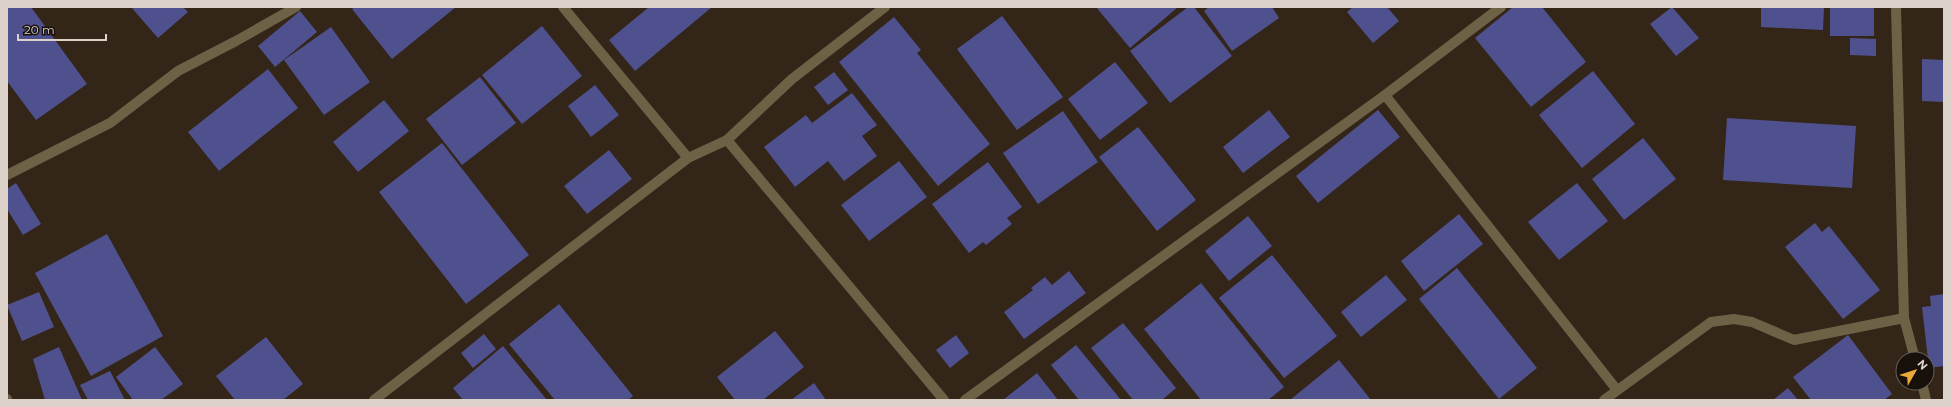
<svg xmlns="http://www.w3.org/2000/svg" width="1951" height="407" viewBox="0 0 1951 407" font-family="Montserrat,sans-serif">
	<rect width="100%" height="100%" fill="#342519"/>
	<path fill="#4f518e" d="M7 7H31L87 84 36 120 7 81Z
		M131 7H183L188 12 158 38Z
		M355 7H456L392 59 352 9Z
		M649 7H712L635 71 609 40Z
		M1096 7H1178L1130 48Z
		M1188 7H1194L1232 56 1170 103 1130 51Z
		M1209 7H1272L1279 18 1232 51 1204 11Z
		M1353 7H1387L1399 21 1373 43 1347 12Z
		M1513 7H1542L1586 62 1531 107 1475 38Z
		M1672 7 1699 38 1676 56 1650 24Z
		M1761 7H1824L1823 30 1761 27Z
		M1830 7H1874V36H1830Z
		M300 11 317 32 275 67 258 46Z
		M1002 16 1063 97 1017 130 957 49Z
		M894 17 921 50 917 53 990 144 938 186 839 62Z
		M542 26 582 76 522 124 482 75Z
		M331 27 370 82 324 115 284 60Z
		M1850 38 1876 39V56L1850 55Z
		M1922 59 1944 60V102L1922 101Z
		M1115 62 1148 103 1100 140 1068 99Z
		M268 69 298 108 219 171 188 132Z
		M1593 71 1635 124 1582 168 1539 115Z
		M834 72 848 90 828 105 814 87Z
		M480 77 516 123 462 165 426 119Z
		M595 85 619 115 591 137 568 106Z
		M852 93 877 125 862 136 877 156 844 181 828 161 795 187 764 147 806 115 812 123Z
		M384 100 409 131 358 172 333 142Z
		M1269 110 1290 137 1243 173 1223 147Z
		M1378 110 1400 137 1318 203 1296 176Z
		M1063 111 1098 162 1038 204 1003 153Z
		M1727 118 1856 126 1852 188 1723 180Z
		M1138 127 1196 200 1157 231 1099 157Z
		M1643 138 1676 179 1624 220 1592 179Z
		M442 143 529 255 466 304 379 192Z
		M609 150 632 179 587 214 564 186Z
		M899 161 927 197 869 241 841 205Z
		M988 162 1022 207 1007 218 1012 224 986 245 983 242 969 253 932 204Z
		M16 183 41 224 23 235 7 209V189Z
		M1577 183 1608 221 1559 260 1528 222Z
		M1459 214 1483 244 1424 291 1401 261Z
		M1248 216 1272 246 1229 281 1205 251Z
		M1815 223 1822 232 1829 226 1880 290 1843 319 1785 247Z
		M107 234 163 336 91 376 35 273Z
		M1272 255 1337 336 1284 378 1219 298Z
		M1457 268 1537 368 1499 399 1419 299Z
		M1069 271 1086 293 1024 339 1004 312 1033 290 1031 288 1045 277 1052 285Z
		M1386 275 1407 300 1361 337 1341 312Z
		M1201 283 1284 387 1268 400H1201L1144 329Z
		M39 292 54 327 22 341 7 305Z
		M1944 294V366L1929 368 1922 307 1931 306 1930 296Z
		M559 304 633 396 628 400H555L509 344Z
		M1123 323 1176 388 1162 400H1133L1091 348Z
		M775 331 804 367 763 400H735L717 377Z
		M484 334 496 349 473 368 461 353Z
		M956 335 969 353 950 368 936 350Z
		M1848 335 1892 394 1884 400H1811L1793 377Z
		M266 337 303 384 283 400H235L216 376Z
		M1076 345 1121 400H1079L1051 365Z
		M503 346 547 400H463L453 388Z
		M59 347 82 400H45L33 359Z
		M155 347 183 384 161 400H133L116 377Z
		M1339 360 1371 400H1290Z
		M110 371 125 400H88L80 385Z
		M1037 373 1058 400H1003Z
		M814 383 826 400H791Z
		M1788 388 1798 400H1773Z"/>
	<g fill="none" stroke-linecap="round" stroke-linejoin="round">
		<path stroke="#6e6246" stroke-width="10" d="M563 7 688 158
			M1896 7 1904 318 1915 359
			M1385 95 1617 390
			M727 140 944 400
			M7 175 110 123 178 71 236 41 296 7
			M1922 383 1926 400
			M7 399V400
			M374 400 688 158 727 140 792 79 885 7
			M965 400 1385 95 1501 7
			M1604 400 1711 322 1734 319 1752 322 1794 340 1904 318"/>
	</g>
	<rect width="1951" height="407" fill="none" stroke="#dcd2ca" stroke-width="16"/>
	<g transform="translate(1915 371) rotate(51)"><circle r="19" fill="#17100b" stroke="#665e57"/>
	<path d="M0-3L7 15L0 10L-7 15Z" fill="#eaaa39"/>
	<text y="-6" font-size="11" font-weight="bold" text-anchor="middle" fill="#dcd2ca">N</text>
	</g>
	<path d="M18 34v6h88v-6" fill="none" stroke="#dcd2ca" stroke-width="2"/>
	<text x="24" y="34" font-size="12" fill="#dcd2ca" stroke="#17100b" stroke-width="3" paint-order="stroke">20 m</text>
</svg>
